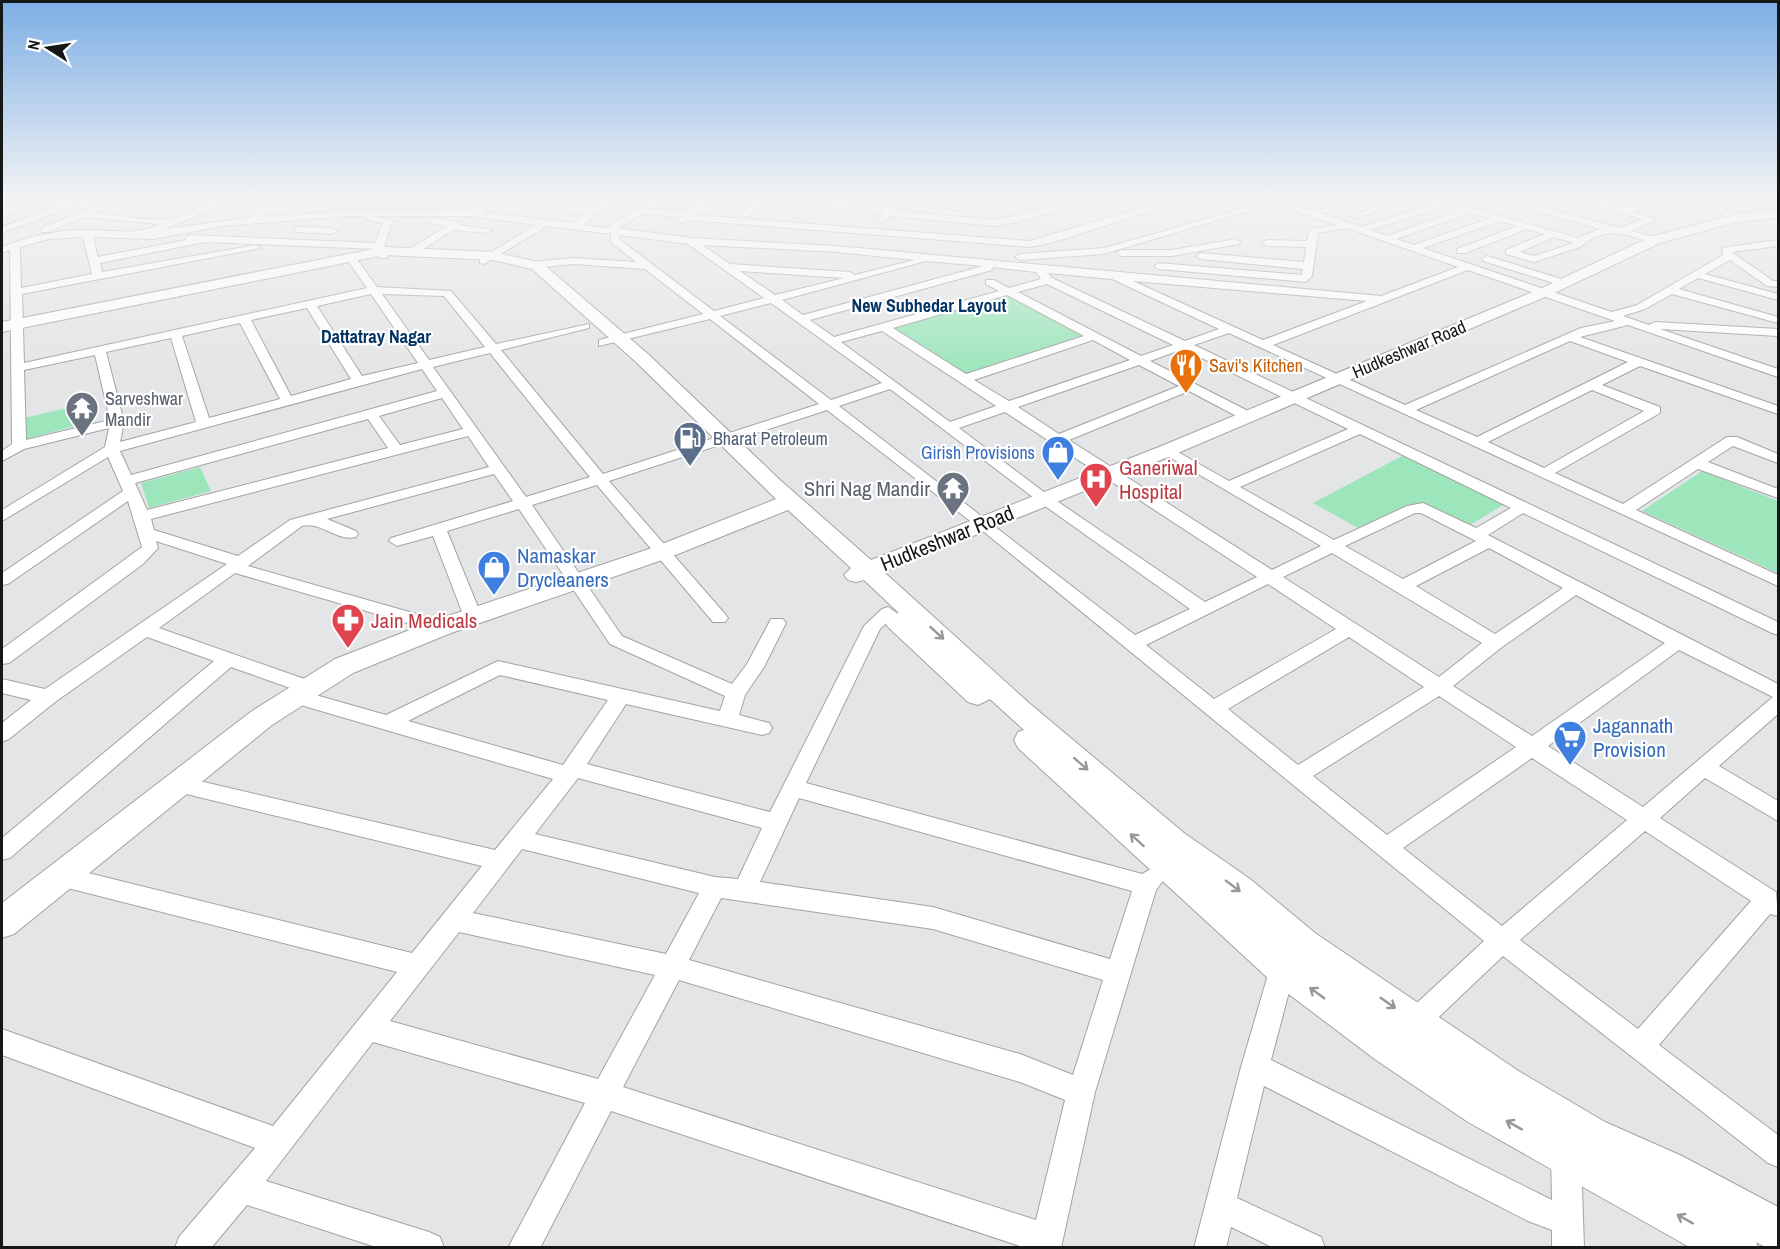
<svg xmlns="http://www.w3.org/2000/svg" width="1780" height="1249" viewBox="0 0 1780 1249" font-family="'Archivo Narrow',sans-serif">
	<rect width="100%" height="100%" fill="#e4e5e6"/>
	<path fill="#9de6bb" d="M1007 295 1084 335 966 375 891 327Z
		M76 406 79 425 26 439 24 418Z
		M1402 456 1505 504 1468 526 1422 504 1369 534 1313 503Z
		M200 467 211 491 149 508 141 483Z
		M1702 471 1778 501V573L1642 511Z"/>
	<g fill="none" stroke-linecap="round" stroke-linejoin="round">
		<defs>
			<path id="minor" d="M2 199H49L98 205 118 199H130L95 213C114 215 154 222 170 219 194 215 211 197 237 199L164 229 249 218 273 199H285L275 204 262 217 347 211 470 210 486 203 475 199H491L499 202 481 212 572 223 585 214 539 208 544 205 589 209 609 199H619L595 214 590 221 583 225 606 228 654 199H664L650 209 686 212 697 203 677 202 673 199H712L694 215 1030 241 1170 199 1173 200V204L1054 242 1030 247 688 220 682 223 677 220 680 217 642 214 618 228 691 238 837 246 1381 296 1458 267 1347 228 1318 233 1312 276 1306 282 1159 269 1154 266 1159 263 1302 275 1303 269 1201 259 1196 256 1201 253 1304 262 1306 247 1267 246 1262 243 1267 240 1307 241 1310 229 1336 225 1279 205 1241 213 1104 254 1020 260 1015 257 1020 254 1104 248 1269 201 1266 199C1282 199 1295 209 1311 210 1327 211 1348 199 1366 199L1321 213 1361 227 1437 203 1428 199H1440L1578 238 1600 229 1494 199C1509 198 1526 209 1541 206 1552 204 1561 199 1573 199L1549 209 1621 228 1642 219 1598 207V203L1610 199H1621L1610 205C1635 212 1638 199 1662 199L1634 212 1656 219 1631 231 1658 238 1660 240 1655 243C1623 235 1608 224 1580 247L1534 262 1506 254V250L1544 234 1527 229 1465 253H1457V249L1517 226 1500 221 1423 248 1612 312 1637 305 1723 255 1722 248 1778 240V246L1732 252 1773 281H1778V287L1767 286 1730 260 1705 274 1778 294V300L1698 278 1679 289 1778 317V323L1672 294 1645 309 1623 316 1649 325 1655 322 1778 329V336L1660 329 1778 369V377L1628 325 1580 337 1778 406V414L1640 366 1602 385 1660 407V413L1555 473 1623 504 1727 437H1737L1778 454V463L1733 446 1708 462 1778 489V498L1698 469 1636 510 1778 575V586L1229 333 1194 345 1778 622V635L1772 633 1523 513 1488 535 1778 684V714L1719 766 1778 801V821L1705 778 1660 818 1776 892 1778 916 1770 914 1659 1045 1778 1135V1167L1768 1163 1503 956 1424 1031 1415 1035 1406 1031 1402 1022 1406 1013 1484 941 978 527 827 410 609 481 725 614 728 618 725 622H713L597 485 532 505 622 636 732 684 747 664 771 619H783L786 623 764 667 745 695 739 715 769 723 772 728 769 733 762 735 626 704 587 764 770 812 864 626 882 609 888 607 897 613 880 629 806 783 1142 874 1153 868 1161 871 1165 878 1156 890 1095 1092 1061 1248H1026L611 1111 540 1248H508L585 1103 373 1042 266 1181 429 1232 440 1237 444 1248H379L247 1205 211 1248H175L179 1237 255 1148 2 1055V1029L273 1126 397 972 60 886 52 883 48 876 52 869 60 866 412 953 482 866 178 792 170 790 167 784 170 778 178 776 495 850 553 779 287 701 284 696 287 691 293 689 231 667 10 858 2 860V838L214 661 147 637 55 702 9 739 2 742V723L31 700 2 693V679L45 689 227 564 156 541 158 548 143 564 9 663 2 664V649L142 547 128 501 8 584 2 585V573L123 491 108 457 2 521V510L105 447 109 428 24 449 2 461V451L12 444 10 250 2 253V247C29 236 58 230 87 230 115 230 134 236 160 224L84 217 48 232H42V228L88 209 71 207 2 233V227L60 205 31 202V206L2 217V211L24 202H2ZM1447 206 1461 210 1387 236 1370 230ZM1471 213 1490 218 1414 245 1396 239ZM347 216H366V220L383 223 375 243 190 235 187 236 186 240 98 257 93 237 153 239 223 226ZM372 216H471L536 225 480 259V263L484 264 547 226 611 234V242L636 262 574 258 532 262 527 265 532 268 574 264 645 269 703 314 599 340V346L710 319 819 404 603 474 501 350 589 328V324L496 344 451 291 377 287 354 255 350 254 345 257 367 288 24 363 22 294 261 248 256 245 102 272 100 263 205 242 376 249 379 258H387L389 251 384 246 393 221ZM620 235 688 244 764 298 714 311 619 239ZM83 237 92 274 21 288 20 247 49 239ZM1554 237 1574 243 1534 256 1520 252ZM702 245 837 252 914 260 855 275 850 272 730 264ZM926 261 983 266 803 315 782 300ZM993 267 1036 272 1041 279 1009 288 994 280H986V284L999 291 834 337 810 320 992 270ZM1468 270 1615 321 1581 328 1405 405 1273 345ZM740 271 844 278 775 295ZM1048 273 1112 279 1219 329 1185 341 1052 278ZM1133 281 1367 301 1263 340ZM1047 284 1173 345 1141 356 1018 292ZM371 294 418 363 362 376 317 306ZM382 294 444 296 485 347 429 360ZM1007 295 1084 336 966 374 893 328ZM771 303 882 383 831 400 720 316ZM307 308 351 379 291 396 251 320ZM240 323 280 399 209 418 182 336ZM882 331 996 406 950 422 841 342ZM171 338 196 422 120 442 124 422 106 352ZM1093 340 1130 360 1009 401 974 380ZM1570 341 1628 362 1477 437 1416 410ZM1183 349 1348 429 1229 481 1171 448 1166 447 1159 451 1321 546 1272 570 1069 440 1189 391 1242 419H1252V413L1150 361ZM490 353 576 460 590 477 526 497 433 367ZM95 355 110 420 26 440 24 370ZM1139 365 1179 386 1059 434 1018 407ZM422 369 437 391 131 475 120 451ZM890 389 1038 501 1190 609 1135 635 839 406ZM1592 390 1644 411 1544 468 1488 442ZM442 398 463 429 400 445 379 416ZM1005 412 1257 577 1205 602 1048 495 959 428ZM368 419 388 448 147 510 135 483ZM1360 434 1511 508 1476 528 1423 503 1407 506 1334 540 1240 487ZM468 436 489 467 290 520 238 556 154 530 151 519ZM494 474 513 501 391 538 389 541 397 546 433 536 464 617 473 623 482 617 447 531 519 509 610 644 725 696 720 711 498 661 386 715 312 694 319 688 316 683 159 628 235 573 442 633 448 631 451 627 448 623 248 566 302 526C321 521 337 542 356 537L358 534 356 531 327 519ZM1415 513H1421L1476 541 1403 579 1345 546ZM1489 548 1563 588 1495 634 1416 586ZM1332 553 1482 643 1439 677 1283 577ZM1268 584 1336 629 1214 699 1146 645ZM1576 595 1665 643 1532 736 1453 686 1502 647ZM1349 637 1424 687 1298 765 1228 709ZM1679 650 1773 697 1643 807 1548 746ZM500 675 608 700 563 765 408 721ZM1439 696 1516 747 1387 835 1313 776ZM1532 758 1627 820 1502 926 1403 848ZM578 778 762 828 738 879 715 877 535 834ZM799 798 1132 891 1110 959 933 907 760 882ZM1645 831 1751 901 1638 1029 1520 940ZM522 849 699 893 666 954 473 913ZM721 898 933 929 1103 980 1073 1075 1020 1054 689 960ZM459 932 655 975 598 1079 390 1021ZM679 980 1020 1082 1065 1100 1036 1220 623 1087Z
				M759 199H768L748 216H742V212Z
				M794 199 889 207 897 199H906L895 211 996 220 1082 199H1094L1018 222 996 226 890 216 882 222 877 219 884 212 795 205 791 202Z
				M911 199H928L969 206 975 199H983L971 212 915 202Z
				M1401 199H1413L1357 218 1349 216Z
				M1694 199H1704L1741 218 1733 220Z
				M434 218 459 222 460 225 492 230 487 233 453 230 416 254H408V250L447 226 431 223 429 221Z
				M298 227 332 228 337 231 332 234 295 232V228Z
				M1236 239 1241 242 1239 244 1172 256H1121L1116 253 1121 250H1172Z
				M1487 256 1568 281 1569 283 1560 285 1483 261 1482 259Z
				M1287 951 1296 955 1300 963 1294 973 1271 1060 1552 1200 1551 1155 1556 1145 1566 1140 1576 1145 1581 1155 1584 1248H1552V1230L1528 1221 1264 1086 1237 1198 1321 1237 1325 1248H1274L1231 1227 1226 1248H1194L1241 1067 1270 968 1278 955Z"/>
			<path id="secondary" d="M1778 210V218L1737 222 1660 243 1552 294 1173 455 884 572 1029 703 1184 833 1250 879 1315 933 1520 1072 1605 1122 1682 1156 1778 1207V1248H1767L1756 1242 1758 1248H1691L1468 1122 1376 1060 1270 980 1018 748 1014 740 1018 732 1024 730 990 699 978 705 968 702 888 627 884 621 888 615 899 613 864 580 856 582 848 580 844 575 851 568 788 510 668 558 451 633 353 673 272 725 14 934 2 938V903L252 711 335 659 433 621 652 548 776 499 636 362 532 269 493 260 384 255 2 332V322L384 247 493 252 542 263 648 354 780 480 871 560 1159 447 1542 288 1650 237 1736 214Z"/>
		</defs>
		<use href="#minor" stroke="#a2a3a4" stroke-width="2"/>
		<use href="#secondary" stroke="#a2a3a4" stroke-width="2"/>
		<use href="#minor" fill="#fff" fill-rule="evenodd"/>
		<use href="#secondary" fill="#fff" fill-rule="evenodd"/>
	</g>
	<defs><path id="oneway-shaft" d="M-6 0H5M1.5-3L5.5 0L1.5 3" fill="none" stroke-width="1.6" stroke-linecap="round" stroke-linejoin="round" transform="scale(1.5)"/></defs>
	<g stroke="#969797">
		<use href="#oneway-shaft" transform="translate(937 633) rotate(42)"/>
		<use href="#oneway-shaft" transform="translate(1081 764) rotate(41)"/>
		<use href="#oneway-shaft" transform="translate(1137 840) rotate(-138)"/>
		<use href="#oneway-shaft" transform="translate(1233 886) rotate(37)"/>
		<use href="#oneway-shaft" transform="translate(1317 993) rotate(-144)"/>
		<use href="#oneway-shaft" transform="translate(1388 1003) rotate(35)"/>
		<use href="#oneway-shaft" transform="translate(1514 1125) rotate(-151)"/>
		<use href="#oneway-shaft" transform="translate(1685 1219) rotate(-151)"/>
	</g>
	<linearGradient id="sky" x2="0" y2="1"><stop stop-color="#7caee5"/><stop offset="0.53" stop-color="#f3f3f4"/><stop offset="1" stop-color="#f3f3f4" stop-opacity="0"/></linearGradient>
	<rect width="1780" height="373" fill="url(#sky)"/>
	<defs>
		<symbol id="restaurant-pin" viewBox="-11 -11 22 30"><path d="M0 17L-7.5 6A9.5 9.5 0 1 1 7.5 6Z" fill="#e8710a" stroke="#fff"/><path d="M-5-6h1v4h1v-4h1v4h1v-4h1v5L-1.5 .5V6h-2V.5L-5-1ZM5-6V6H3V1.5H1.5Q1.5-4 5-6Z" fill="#fff"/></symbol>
		<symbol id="temple-pin" viewBox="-11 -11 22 30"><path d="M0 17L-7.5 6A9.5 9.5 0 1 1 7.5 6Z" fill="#6b7280" stroke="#fff"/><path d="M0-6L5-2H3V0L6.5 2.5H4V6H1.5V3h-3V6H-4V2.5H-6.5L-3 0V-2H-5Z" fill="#fff"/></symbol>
		<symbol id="fuel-pin" viewBox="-11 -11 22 30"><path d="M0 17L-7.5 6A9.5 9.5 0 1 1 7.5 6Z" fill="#5c6f8a" stroke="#fff"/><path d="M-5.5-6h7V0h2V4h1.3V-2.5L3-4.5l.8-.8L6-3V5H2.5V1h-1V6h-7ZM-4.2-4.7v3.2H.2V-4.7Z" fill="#fff"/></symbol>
		<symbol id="shop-pin" viewBox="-11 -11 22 30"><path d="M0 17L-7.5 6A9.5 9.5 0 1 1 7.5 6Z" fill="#3f7fe0" stroke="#fff"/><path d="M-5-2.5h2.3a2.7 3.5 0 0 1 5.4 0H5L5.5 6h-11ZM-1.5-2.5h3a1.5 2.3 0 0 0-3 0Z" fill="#fff"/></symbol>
		<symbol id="hospital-pin" viewBox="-11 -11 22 30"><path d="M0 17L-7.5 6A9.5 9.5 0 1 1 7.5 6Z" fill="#e0444e" stroke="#fff"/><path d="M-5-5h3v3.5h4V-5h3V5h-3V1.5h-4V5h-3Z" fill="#fff"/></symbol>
		<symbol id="pharmacy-pin" viewBox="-11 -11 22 30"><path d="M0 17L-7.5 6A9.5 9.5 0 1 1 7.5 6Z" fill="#e0444e" stroke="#fff"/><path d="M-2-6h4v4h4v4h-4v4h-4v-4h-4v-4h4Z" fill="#fff"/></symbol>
		<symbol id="supermarket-pin" viewBox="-11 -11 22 30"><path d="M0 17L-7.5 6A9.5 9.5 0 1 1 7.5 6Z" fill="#3f7fe0" stroke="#fff"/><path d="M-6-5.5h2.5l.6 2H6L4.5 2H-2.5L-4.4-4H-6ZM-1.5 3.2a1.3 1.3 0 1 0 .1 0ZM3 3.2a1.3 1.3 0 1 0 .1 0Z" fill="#fff"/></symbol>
	</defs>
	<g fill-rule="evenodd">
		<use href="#restaurant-pin" x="1167" y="346" width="38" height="52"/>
		<use href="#temple-pin" x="63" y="389" width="38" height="52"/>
		<use href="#fuel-pin" x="671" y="419" width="38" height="52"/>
		<use href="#shop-pin" x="1039" y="433" width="38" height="52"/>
		<use href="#hospital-pin" x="1077" y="460" width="38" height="52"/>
		<use href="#temple-pin" x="934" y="469" width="38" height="52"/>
		<use href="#shop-pin" x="475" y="548" width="38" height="52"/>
		<use href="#pharmacy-pin" x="329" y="601" width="38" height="52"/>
		<use href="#supermarket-pin" x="1551" y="718" width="38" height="52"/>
	</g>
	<g text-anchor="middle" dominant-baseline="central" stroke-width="4.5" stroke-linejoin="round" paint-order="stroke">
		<g font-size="18" font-weight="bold" fill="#043365" stroke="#fff">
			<text x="929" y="305">New Subhedar Layout</text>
			<text x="376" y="336">Dattatray Nagar</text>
		</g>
		<g font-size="18" fill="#161717" stroke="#fff">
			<text transform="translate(1409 349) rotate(-23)">Hudkeshwar Road</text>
		</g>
		<g font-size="18" fill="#c56008" stroke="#fff" text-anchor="start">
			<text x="1209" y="365">Savi's Kitchen</text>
		</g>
		<g font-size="18" fill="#5b616d" stroke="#fff" text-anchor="start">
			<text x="105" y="398">Sarveshwar<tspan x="105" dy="21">Mandir</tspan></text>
		</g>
		<g font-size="18" fill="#4e5e75" stroke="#fff" text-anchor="start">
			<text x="713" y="438">Bharat Petroleum</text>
		</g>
		<g font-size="18" fill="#366cbe" stroke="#fff" text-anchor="end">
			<text x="1035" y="452">Girish Provisions</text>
		</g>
		<g font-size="21" fill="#be3a42" stroke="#fff" text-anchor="start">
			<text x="1119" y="467">Ganeriwal<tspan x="1119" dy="24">Hospital</tspan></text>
			<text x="371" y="620">Jain Medicals</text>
		</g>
		<g font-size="21" fill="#5b616d" stroke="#fff" text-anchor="end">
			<text x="930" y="488">Shri Nag Mandir</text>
		</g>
		<g font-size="21" fill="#161717" stroke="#fff">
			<text transform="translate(947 538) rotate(-22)">Hudkeshwar Road</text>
		</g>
		<g font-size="21" fill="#366cbe" stroke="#fff" text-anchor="start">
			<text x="517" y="555">Namaskar<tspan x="517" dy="24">Drycleaners</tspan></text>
			<text x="1593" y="725">Jagannath<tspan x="1593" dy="24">Provision</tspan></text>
		</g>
	</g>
	<rect width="1780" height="1249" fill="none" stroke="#161717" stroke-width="6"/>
	<g transform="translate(48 48) rotate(282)" stroke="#ffffff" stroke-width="4.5" paint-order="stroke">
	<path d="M0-4.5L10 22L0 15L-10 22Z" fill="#161717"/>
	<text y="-9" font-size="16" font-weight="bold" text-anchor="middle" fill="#161717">N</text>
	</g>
</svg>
